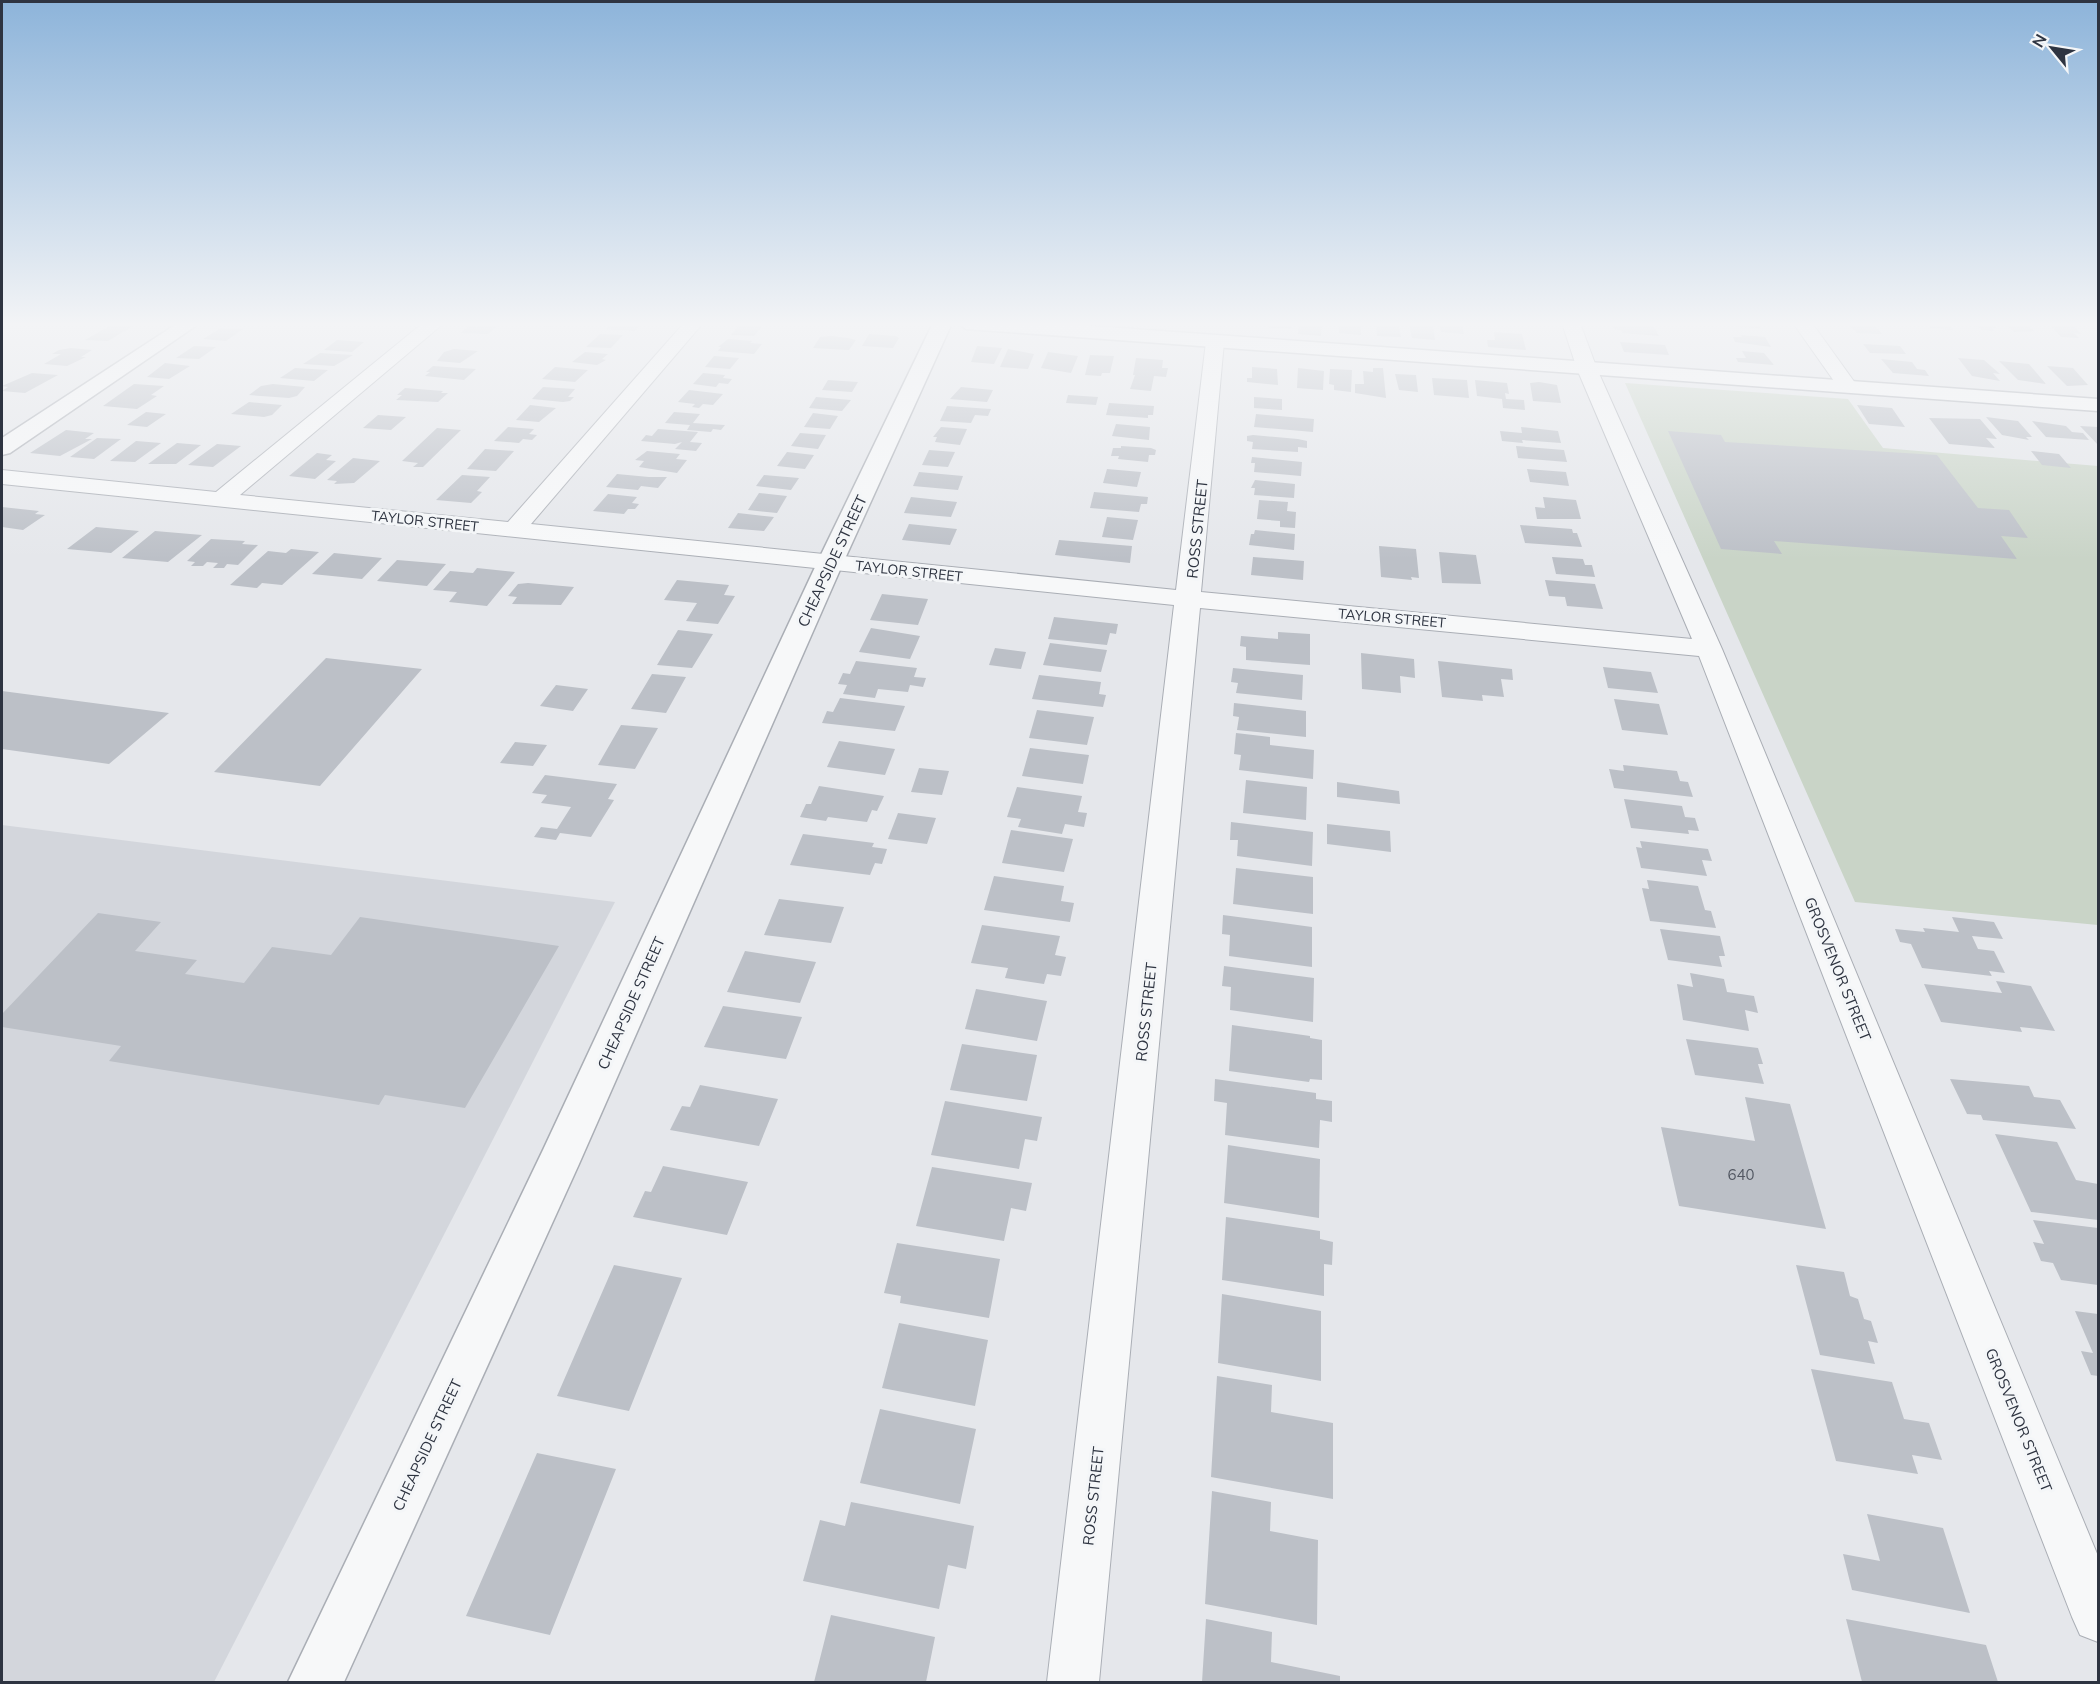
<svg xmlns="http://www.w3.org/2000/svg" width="2100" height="1684" viewBox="0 0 2100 1684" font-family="Mulish,sans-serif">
	<rect width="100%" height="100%" fill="#e5e7eb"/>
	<path fill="#d3d6dc" d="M2 825 615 902 214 1682H2Z"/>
	<path fill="#c9d4c7" d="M1625 383 1848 399 1883 448 2098 466V925L1855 902Z"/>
	<path fill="#bcc0c7" d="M484 323H500L488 334 461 333 468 326 480 327Z
		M522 323H554L550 327Z
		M612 323H643L635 331 606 329Z
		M740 323H741L763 325 754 336 731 335Z
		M1269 323H1292L1291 329 1269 328Z
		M1299 323H1322L1321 336 1298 334Z
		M1349 323H1361V335L1339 333V324Z
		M1376 323 1398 324 1401 337 1377 336Z
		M1439 323 1462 324 1464 334 1441 332Z
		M1611 323 1653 326 1659 336 1622 333 1621 330 1614 329Z
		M1734 323H1757L1760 328 1736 327Z
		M1926 323H1948L1953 330 1930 328Z
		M1970 323H1993L1997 328H1992L1994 331 1983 330Z
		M2004 323H2026L2034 331 2014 332Z
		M2048 323 2072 324 2081 334 2074 333 2079 338 2061 337Z
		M1409 324 1433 325 1435 340 1412 338Z
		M1848 324 1875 325 1882 334 1857 333Z
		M111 325 133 326 108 341 85 340Z
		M221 328 243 329 226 341 203 339Z
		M1494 332 1522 334 1526 350 1488 347 1487 340H1495Z
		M600 334 623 335 611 348 586 347Z
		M869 334 896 336 899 338 893 348 862 346Z
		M1741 335 1765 337 1771 347 1735 342 1733 337H1742Z
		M832 336 848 338 856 340 849 350 813 348 820 337Z
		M728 339 752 341 750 343 762 344 754 354 718 351 721 347H718Z
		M337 340 364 342 352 352 324 350Z
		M1620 342 1665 345 1669 355 1624 352Z
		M1863 344 1900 346 1906 354 1870 353Z
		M194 346 216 347 199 359 176 358Z
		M977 346 1002 348 994 364 971 362Z
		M71 348 92 350 81 357H86L67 366 44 364 61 354H52L59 350Z
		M454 349 478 351 460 363 437 361 444 352Z
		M1008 349 1034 354 1028 369 1000 367Z
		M1742 351 1764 353 1774 365 1738 362 1736 358H1746Z
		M585 352 608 354 602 359 606 360 597 365 572 362Z
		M1048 352 1078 356 1071 373 1041 368Z
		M320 353 353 355 334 366 303 364Z
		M1090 355 1114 356 1110 373H1102L1101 376 1085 375Z
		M714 356 739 358 730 369 705 367Z
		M1136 358 1163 360 1162 368H1168L1166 377 1154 376 1151 391 1130 389 1135 375H1133Z
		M1958 358 1984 360 2000 374 1993 373 2000 381 1972 376Z
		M1881 359 1912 362 1917 369 1925 370 1929 376 1893 373Z
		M1999 361 2029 364 2046 384 2018 380Z
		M165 363 190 366 169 379 147 377Z
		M433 366 476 369 464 380 425 376 430 372H426Z
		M2047 366 2073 368 2088 385 2067 386Z
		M555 367 588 370 575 382 542 379Z
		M1252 367 1277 369 1278 385 1247 382V378H1252Z
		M295 368 328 370 314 381 280 378Z
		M1298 368 1324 371 1323 390 1297 388Z
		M1373 368H1383L1386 398 1355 393V384H1364L1363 371 1373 372Z
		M1330 369 1352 370 1351 392 1334 390V385L1329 384Z
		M32 373 58 375 25 393 2 391 8 387 2 386Z
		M703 373 725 375 723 378 732 379 728 384 719 383 716 387 693 384Z
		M1395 374 1416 375 1418 392 1399 390Z
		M1432 378 1467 380 1469 398 1434 395Z
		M828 380 858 382 852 392 822 390Z
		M1475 380 1507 383 1509 394 1505 393 1506 399 1524 400 1525 410 1503 408 1502 399 1477 396Z
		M1539 382 1557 385 1561 403 1533 401 1530 383Z
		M134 384 164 386 151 395 157 396 137 409 103 406Z
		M273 384 305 387 297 396 289 398 249 395 261 386Z
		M543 387 575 389 568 397H574L570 401 563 402 532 399Z
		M961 387 993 390 987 402 950 399Z
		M405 388 443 391 441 393H448L438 402 396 400 402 395H397Z
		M689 390 723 394 713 405 703 404 699 408 692 407 695 404 678 402Z
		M1068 395 1098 397 1096 405 1066 403Z
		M816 397 851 400 842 411 809 408Z
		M1254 397 1282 399V410L1254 408Z
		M249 402 282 405 272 415 264 417 231 414Z
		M1109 403 1154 406 1153 415H1148V418L1106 415Z
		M530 405 556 408 539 422 516 420Z
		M1857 405 1892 408 1905 427 1869 424Z
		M947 406 991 409 988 416 975 415 971 423 940 421Z
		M146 412 166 414 147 427 127 425Z
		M674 412 700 414 693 423 725 425 721 430 713 429 711 432 687 430 690 425 665 423Z
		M813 413 838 416 830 429 804 427Z
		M1256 414 1314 419 1313 432 1254 427Z
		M378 415 406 417 391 430 363 428Z
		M1986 417 2018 421 2032 437H2026L2029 440 2002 435Z
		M1929 418 1980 419 1997 439 1986 438 1995 448 1949 444Z
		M2032 421 2066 426 2072 432 2083 433 2089 440 2046 437Z
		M1116 424 1150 427 1149 440 1112 436Z
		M2080 426 2098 427V445Z
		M508 427 534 429 529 434 537 435 532 440 523 439 519 443 494 441Z
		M941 427 967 429 960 445 935 442 937 437H933Z
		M1521 427 1558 431 1561 443 1522 440 1523 443 1502 441 1500 431 1522 433Z
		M437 428 461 430 423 467H413L418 463 402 461Z
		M658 429 698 432 690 442 702 443 696 451 675 449 682 442 675 444 641 441 646 435 652 436Z
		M66 430 94 433 85 439H92L60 456 30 453Z
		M1668 431 1721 435 1725 442 1937 455 1978 508 2009 510 2028 538 2001 536 2017 559 1774 541 1782 554 1721 549Z
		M800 433 826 435 818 449 791 446Z
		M1253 435 1298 439 1307 441V448L1298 447V452L1252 449 1253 442 1247 441V436Z
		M97 438 121 439 94 459 70 457Z
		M136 441 161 443 135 462 110 461Z
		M177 443 201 445 176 464H148Z
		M217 444 241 446 213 467 188 465Z
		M1121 446 1151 448 1156 450 1155 455H1149L1148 462 1118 459 1119 456H1111L1113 448H1121Z
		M1516 446 1564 450 1567 462 1518 458Z
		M485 449 514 451 496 471 467 469Z
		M929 450 955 452 948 467 922 465Z
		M647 451 680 454 676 459 687 460 677 473 639 467 644 461 635 460Z
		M2031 451 2059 454 2071 468 2042 465Z
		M787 452 814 455 805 469 777 466Z
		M317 453 332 455 326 460 336 461 315 479 289 476Z
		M1252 457 1302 462 1301 476 1254 472 1255 463H1251Z
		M353 458 380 461 354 483 334 484 337 481 327 480Z
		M1107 469 1141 472 1137 487 1103 483Z
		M1527 469 1566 472 1569 486 1530 482Z
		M919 472 963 476 958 490 913 486Z
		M617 474 649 477H667L658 488 641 486 638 490 606 487Z
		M462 475 490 477 477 491 482 492 471 503 436 500Z
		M764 475 799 478 791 490 756 486Z
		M1255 480 1295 484 1294 498 1254 495 1255 488H1251Z
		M1094 492 1148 497 1147 504H1141L1139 512 1090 508Z
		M759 493 787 496 777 513 748 510Z
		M608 494 637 497 632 503 639 504 635 509H628L624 514 593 511Z
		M911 497 957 502 951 517 904 513Z
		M1543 497 1576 500 1581 519H1537L1535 507 1545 508Z
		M1259 500 1288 502 1287 511 1296 512 1295 528 1280 527V521L1257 519Z
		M2 507 39 511 35 514 45 515 23 530 2 527Z
		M738 513 774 517 764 531 728 528Z
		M1107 517 1138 520 1133 540 1102 537Z
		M909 524 957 529 950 545 902 540Z
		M1520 525 1572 529 1573 533H1577L1582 547 1525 543Z
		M96 527 139 531 111 553 67 549Z
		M1255 530 1295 534 1294 550 1249 545 1251 534H1254Z
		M155 531 202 535 168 562 122 558Z
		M211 539 245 541 242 544 258 545 238 565 227 564 224 568H213L218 563 207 562 203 566H191L195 562 187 561Z
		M1059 540 1132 546 1130 563 1055 555Z
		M1379 546 1416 549 1419 578 1411 577 1412 580 1381 577Z
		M291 549 319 552 282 585 262 583 257 588 230 585 268 551 286 553Z
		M1439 552 1476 555 1481 584 1442 583Z
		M334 553 382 558 362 579 312 574Z
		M1253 557 1304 561 1303 580 1251 575Z
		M1552 557 1583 559 1585 565H1592L1595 577 1556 574Z
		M397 560 446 564 427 586 377 581Z
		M477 568 515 572 487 606 449 602 457 592 433 590 450 571 473 573Z
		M677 580 729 585 724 595 735 596 718 624 686 621 697 603 664 600Z
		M1545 580 1595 584 1603 609 1567 606 1565 597 1549 596Z
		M528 583 574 587 561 605 512 604 517 597 508 596 518 584Z
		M882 594 928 599 918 625 870 620Z
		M1054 617 1118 624 1116 634 1110 633 1107 645 1048 639Z
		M871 628 920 636 910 659 859 652Z
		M678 630 713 634 692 668 657 665Z
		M1278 632 1310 634V665L1246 660V647L1240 646 1241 636 1278 639Z
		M1050 643 1107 650 1101 672 1043 665Z
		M995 648 1026 652 1021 669 989 665Z
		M1361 653 1414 659 1415 678 1400 676 1401 693 1362 689Z
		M326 658 422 669 320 786 214 772Z
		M856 661 917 668 914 677 926 678 923 687 910 685 908 692 878 689 875 698 843 694 847 685 838 684 843 673 850 674Z
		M1438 661 1512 669 1513 680 1501 679 1504 697 1482 695 1483 701 1442 697Z
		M1603 667 1651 672 1658 693 1608 688Z
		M1233 668 1303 675 1302 700 1236 693 1238 683 1231 682Z
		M652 674 686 677 666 713 631 709Z
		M1039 675 1101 682 1099 694 1106 695 1103 707 1032 699Z
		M556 685 588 689 573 711 540 706Z
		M2 691 169 713 109 764 2 749Z
		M840 698 905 706 895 731 822 723 827 711 833 712Z
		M1614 699 1659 704 1668 735 1622 730Z
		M1234 703 1306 711V737L1237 730 1239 717 1233 716Z
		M1037 710 1094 717 1087 745 1029 738Z
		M621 725 658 728 635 769 598 765Z
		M1236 733 1270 737V745L1314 750 1313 779 1239 770 1241 755 1234 754Z
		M839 741 895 749 885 775 827 767Z
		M515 742 547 745 533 766 500 763Z
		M1030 748 1089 755 1083 784 1022 776Z
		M1623 765 1677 771 1680 781 1688 782 1693 797 1614 788 1609 769 1624 771Z
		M919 768 949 771 942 795 911 792Z
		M545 775 617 784 608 799 614 800 591 837 560 833 556 840 534 837 541 827 557 829 571 807 541 803 547 795 532 793Z
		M1246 780 1307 787 1306 820 1243 813Z
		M1337 782 1399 791 1400 804 1337 797Z
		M819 786 884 796 877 811 872 810 867 822 828 817 826 821 800 817 806 804H811Z
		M1017 787 1082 796 1078 812 1087 813 1084 827 1065 824 1062 834 1018 827 1021 819 1007 817Z
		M1624 799 1682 806 1685 817 1695 818 1699 831 1688 830 1689 834 1631 828Z
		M898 813 936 818 927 844 888 839Z
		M1231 822 1313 832 1312 866 1237 856 1238 840H1230Z
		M1327 824 1390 831 1391 852 1327 844Z
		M1011 830 1073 839 1064 872 1002 863Z
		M803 834 874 843 872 847 887 849 882 864 875 863 870 875 790 865Z
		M1640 841 1708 849 1712 861 1702 860 1707 876 1641 868 1636 847 1642 848Z
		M1236 868 1313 877V914L1233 904Z
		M994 876 1064 886 1061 901 1074 903 1070 922 984 910Z
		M1647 880 1698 886 1705 910 1711 911 1716 928 1650 921 1642 888 1649 889Z
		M779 899 844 907 831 943 764 935Z
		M98 913 161 922 135 951 197 960 185 974 244 983 272 947 331 955 360 917 559 946 465 1108 385 1095 379 1105 109 1061 121 1046 2 1027V1014Z
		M1223 915 1312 927V967L1229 956 1230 935 1222 934Z
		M1952 917 1994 922 2003 939 1972 936 1978 949 1994 951 2005 973 1989 971 1992 976 1922 968 1911 944 1900 942 1895 929 1925 932 1923 928 1959 932Z
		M982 925 1060 936 1055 955 1066 957 1061 976 1047 974 1044 984 1005 978 1008 968 971 963Z
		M1660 929 1720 936 1725 956H1719L1722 967 1668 960Z
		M745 951 816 962 800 1003 727 992Z
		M1224 966 1314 978 1313 1022 1230 1010 1231 987 1222 986Z
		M1690 973 1724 979 1727 992 1754 996 1758 1013 1745 1010 1749 1031 1683 1020 1677 984 1693 987Z
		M1996 981 2031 986 2055 1031 2020 1027 2022 1032 1941 1022 1924 984 2002 993Z
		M976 989 1047 1001 1037 1041 965 1029Z
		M723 1006 802 1017 786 1059 704 1047Z
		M1232 1025 1310 1036V1038L1322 1040V1080L1310 1079 1309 1082 1229 1071Z
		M1686 1039 1758 1048 1763 1064H1758L1764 1084 1695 1075Z
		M962 1044 1037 1055 1027 1101 950 1090Z
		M1215 1079 1316 1093V1099L1332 1101V1122L1320 1120 1319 1148 1225 1135 1227 1103 1214 1101Z
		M1950 1079 2029 1086 2034 1097 2060 1100 2076 1129 1983 1120 1981 1115 1967 1114Z
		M700 1085 778 1099 759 1146 670 1130 682 1106 690 1107Z
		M1745 1097 1790 1104 1826 1229 1679 1206 1661 1127 1755 1141Z
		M945 1101 1042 1117 1037 1141 1025 1139 1019 1169 931 1155Z
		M1995 1134 2057 1142 2076 1180 2098 1184V1220L2031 1212Z
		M1228 1145 1320 1159 1319 1218 1224 1203Z
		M663 1166 748 1182 727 1235 633 1217 645 1191 651 1192Z
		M932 1167 1032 1183 1026 1211 1011 1208 1004 1241 916 1226Z
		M1226 1217 1320 1231V1239L1333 1242 1332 1265 1324 1264V1296L1222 1280Z
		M2033 1220 2098 1228V1285L2061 1280 2053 1263 2041 1261 2033 1242 2044 1244Z
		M897 1243 1000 1259 989 1318 900 1303 901 1296 884 1293Z
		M614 1265 682 1278 629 1411 557 1396Z
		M1796 1265 1844 1272 1850 1296 1858 1299 1864 1319 1871 1321 1878 1343 1868 1341 1875 1364 1820 1355Z
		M1222 1294 1321 1311V1381L1218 1363Z
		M2075 1311 2098 1314V1376L2091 1375 2081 1351 2093 1353Z
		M899 1323 988 1340 975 1406 882 1388Z
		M1811 1369 1892 1382 1904 1419 1929 1423 1942 1460 1912 1455 1918 1474 1836 1461Z
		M1217 1376 1272 1385 1271 1412 1333 1423V1499L1211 1477Z
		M880 1409 976 1429 960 1504 860 1483Z
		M537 1453 616 1469 550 1635 466 1616Z
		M1212 1491 1271 1502 1270 1531 1318 1540 1317 1625 1205 1604Z
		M851 1502 974 1526 966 1569 948 1565 939 1609 803 1581 820 1520 845 1526Z
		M1867 1514 1943 1528 1970 1613 1852 1590 1843 1554 1880 1561Z
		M831 1615 935 1637 926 1682H814Z
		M1206 1619 1272 1632 1271 1662 1340 1676V1682H1202Z
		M1846 1619 1986 1645 1998 1682H1862Z"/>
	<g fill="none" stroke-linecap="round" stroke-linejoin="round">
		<defs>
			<path id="minor" d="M423 323H444L240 495 508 522 684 323H703L531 524 1176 590 1206 342 1215 336 1224 342 1201 592 1692 639 1577 369 1562 323H1580L1597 369 1722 649 2098 1556V1642L2080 1635 2072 1617 1699 656 1200 608 1099 1682H1047L1174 605 2 484V470L216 492Z
				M1793 323H1812L1858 387 1855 391H1841Z"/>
			<path id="tertiary" d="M178 323H200L10 453 2 455V438Z
				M933 323H952L843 563 579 1164 344 1682H288L543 1150 817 563Z
				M957 323H1050L2098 399V411L966 329Z"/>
		</defs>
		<use href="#minor" stroke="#aaaeb5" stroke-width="2"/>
		<use href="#tertiary" stroke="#aaaeb5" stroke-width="3"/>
		<use href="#minor" fill="#f7f8f9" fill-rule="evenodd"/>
		<use href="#tertiary" fill="#f7f8f9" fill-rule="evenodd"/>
	</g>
	<linearGradient id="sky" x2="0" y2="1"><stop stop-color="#8db4da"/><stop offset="0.58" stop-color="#f3f4f6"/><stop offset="1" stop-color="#f3f4f6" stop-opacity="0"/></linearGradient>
	<rect width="2100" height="559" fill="url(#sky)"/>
	<g text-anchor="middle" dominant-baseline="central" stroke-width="6" stroke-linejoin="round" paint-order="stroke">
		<g font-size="14" fill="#2e3441" stroke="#f4f6f8">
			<text transform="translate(425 521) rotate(6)">TAYLOR STREET</text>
			<text transform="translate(909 571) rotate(6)">TAYLOR STREET</text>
			<text transform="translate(1392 618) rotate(5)">TAYLOR STREET</text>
		</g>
		<g font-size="15" fill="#2e3441" stroke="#f4f6f8">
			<text transform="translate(1197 529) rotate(-84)">ROSS STREET</text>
			<text transform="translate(832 561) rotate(-65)">CHEAPSIDE STREET</text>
			<text transform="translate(1838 969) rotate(68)">GROSVENOR STREET</text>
			<text transform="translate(631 1003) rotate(-66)">CHEAPSIDE STREET</text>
			<text transform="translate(1146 1012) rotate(-84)">ROSS STREET</text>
			<text transform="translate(2019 1420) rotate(68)">GROSVENOR STREET</text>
			<text transform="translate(427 1445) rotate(-65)">CHEAPSIDE STREET</text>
			<text transform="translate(1093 1496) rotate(-84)">ROSS STREET</text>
		</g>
		<g font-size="15" fill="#525762">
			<text x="1741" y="1174">640</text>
		</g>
	</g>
	<rect width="2100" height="1684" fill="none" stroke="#2e3441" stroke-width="6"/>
	<g transform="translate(2052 48) rotate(300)" stroke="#f4f6f8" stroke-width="4.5" paint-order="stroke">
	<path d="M0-4.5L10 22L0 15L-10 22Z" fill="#2e3441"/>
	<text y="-9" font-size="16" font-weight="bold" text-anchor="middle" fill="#2e3441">N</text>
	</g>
</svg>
